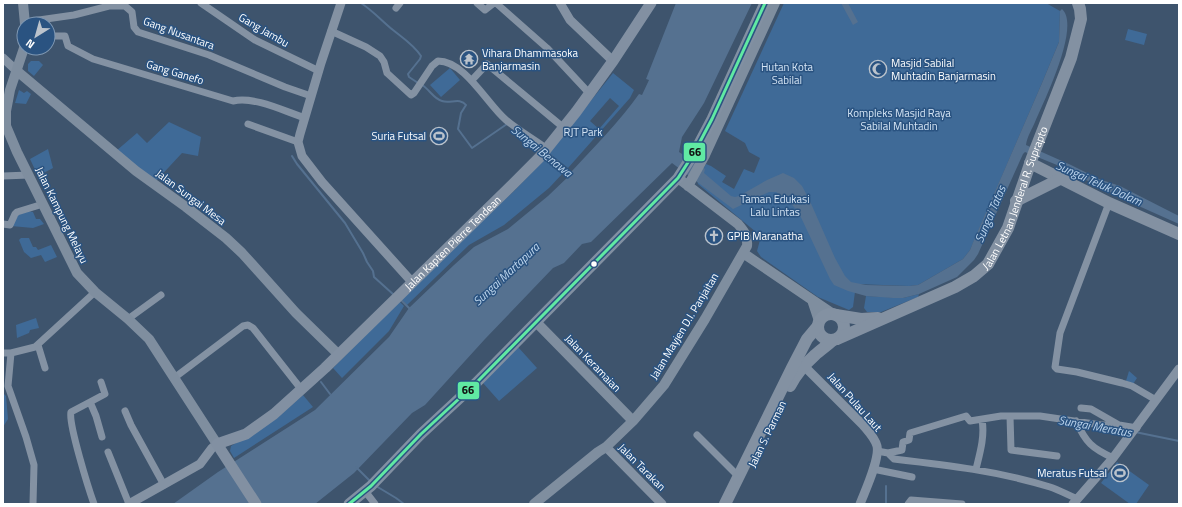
<svg xmlns="http://www.w3.org/2000/svg" width="1182" height="507" viewBox="0 0 1182 507" font-family="'Titillium Web',sans-serif">
	<rect width="100%" height="100%" fill="#3e546d"/>
	<path fill="#3f6a97" fill-rule="evenodd" d="M784 3H1046L1060 11 1059 42 1042 83 970 250 963 259 918 285 909 286 856 284 853 307 849 310 818 297 761 257 757 251 760 240 756 232 698 184 697 179 706 164 711 166 726 176 722 182 734 189 744 169 754 173 760 158 749 152 745 143 725 131Z
		M1128 29 1147 34 1144 45 1125 40Z
		M31 61H39L43 65 34 76 28 71V64Z
		M450 68 460 80 441 97 430 85Z
		M613 73 634 90 630 98 568 168 549 153ZM610 98 619 106 599 129 590 121Z
		M19 90 24 93 27 91 31 94 26 104 15 103Z
		M169 122 201 137 198 156 182 153 156 181 116 151 137 133 147 143Z
		M48 149 53 168 38 176 30 159Z
		M546 158 564 172 549 188 504 225 469 245 407 305 400 298 514 191Z
		M24 210 33 212 36 219H40L44 224 33 228 11 226 16 216Z
		M21 238H29L33 247H36L38 250 51 245 57 257 45 262 41 255 31 258 24 252 19 240Z
		M919 294 918 297 881 312H867L864 308 866 296 903 298Z
		M399 301 404 306 389 331 342 378 333 368Z
		M36 318 39 328 30 330 29 333 17 338 16 325Z
		M518 347 537 368 499 401 483 383Z
		M1129 371 1137 378 1133 384 1126 381Z
		M3 393 6 396 8 419 3 427Z
		M303 395 313 407 234 458 230 451 231 446 276 419Z
		M1117 462 1149 485 1136 504H1130L1101 483Z"/>
	<path fill="#557190" d="M676 3H752L704 103 682 137 679 152 705 169 704 173 731 196 735 197 739 196 767 180 783 173 794 178 802 186 809 199 835 258 845 276 851 282 866 285 909 286 918 285 963 259 970 250 974 240 1042 83 1059 42 1060 11 1062 9C1081 26 1044 101 1035 122 1032 129 1027 137 1026 145L1071 165 1099 179 1120 186 1171 212 1179 216V224L1123 199 1057 165 1025 152 1023 154 978 254 974 260 957 277 919 294 903 298H893L866 296 848 291 834 285 830 279 798 211 788 201 776 192H769L733 209 672 163 591 242 582 244 564 263 553 268 485 339 425 405 412 413 354 473 315 504H173L218 472 315 410 389 337 409 308 454 265 474 247 508 229 548 196 571 174 572 171C593 148 621 120 639 94L642 95 649 80 646 79Z
		M841 3H848L858 22 853 25Z"/>
	<g fill="none" stroke-linecap="round" stroke-linejoin="round">
		<path stroke="#557190" stroke-width="2" d="M361 3C373 11 382 21 393 30 403 38 414 45 421 56L420 59 408 74 409 77 418 83
			M422 85C429 89 434 99 442 101 450 104 460 97 466 105L461 113 458 129 472 148 507 124
			M548 153 573 175
			M292 156 297 164 345 223 363 253 367 262 373 271 374 277 394 295
			M401 300 411 310
			M321 382 330 394
			M1109 428 1129 431
			M1135 432 1179 441
			M356 467 370 481
			M376 486 396 498 404 504
			M886 486V504"/>
		<path stroke="#8492a3" stroke-width="7" d="M201 3 255 40 319 71
			M477 3 485 10 494 3
			M496 3 547 48 589 93
			M396 8 400 3
			M25 22 74 15 109 6H125L132 12 134 27 138 32 209 55 285 87 311 96
			M331 31 366 47 380 56 384 62 387 73 411 95 414 93 432 66 438 61C465 61 487 104 506 120 519 131 534 139 547 149
			M48 36H65L68 46 93 59 233 101C254 96 284 111 305 118
			M472 80 487 64 564 128
			M248 124 298 142
			M3 176 29 175
			M1109 203 1060 333 1055 367 1057 369 1077 372 1122 383 1132 386 1156 400
			M3 224 10 225 15 214 17 212 43 204
			M128 319 161 295
			M38 345 45 368
			M3 353H11L35 347 95 292
			M11 353 8 386 26 437 34 465 33 504
			M174 378 243 326 248 325 253 328 301 389
			M90 402 105 394 101 382
			M1081 408 1091 409 1119 425
			M125 411 131 425 164 485
			M1010 416 1011 450 1057 456
			M1076 421C1086 443 1092 448 1113 458
			M697 435 737 475 736 480
			M877 451 888 453 894 459C946 465 999 471 1050 487 1059 490 1068 495 1078 499
			M108 452 129 504
			M888 453 902 450 903 442 909 440 910 433 966 416 970 421 1001 416H1040L1101 425H1119L1137 428
			M873 469 912 477
			M976 469C980 453 985 436 982 420
			M365 491 375 504
			M94 504C89 490 68 423 71 412L90 402 96 416 102 437
			M908 504 911 500 962 504"/>
		<path stroke="#8492a3" stroke-width="9" d="M341 3 321 63 300 134 298 142 302 156 322 182 412 282
			M560 3 570 20 613 61
			M3 58 17 71
			M804 366 863 425C868 431 875 438 877 446 880 459 865 491 860 504
			M606 447 662 504
			M129 504 200 464 212 448 217 444
			M1073 504 1113 458 1179 369"/>
		<path stroke="#7f8e9f" stroke-width="10" d="M23 3 25 24
			M24 48 10 90 6 111V126L17 152 77 273 95 292 128 319 149 339 217 444
			M17 71 136 171 186 207 226 238 242 253 296 313 338 354
			M688 186 705 155 775 3
			M743 253 833 314
			M812 300 819 321
			M536 322 633 421
			M534 504 598 452 606 447 633 421 664 385 705 319 747 246C748 236 744 231 738 224L678 178"/>
		<g stroke="#8290a2" stroke-width="11">
			<path id="s1" d="M256 504 217 444 246 434 274 414 325 368 510 187 540 157 576 112 613 61 651 3"/>
			<path d="M349 504 371 486 421 434 476 383 678 178 694 153 712 119 765 3"/>
		</g>
		<g stroke="#8391a2" stroke-width="12">
			<path d="M1030 163 1109 203 1179 234"/>
			<path d="M1016 201 1060 179"/>
			<circle cx="831" cy="327" r="13"/>
			<path d="M836 315 861 319 878 318"/>
			<path id="s2" d="M837 339 955 287 974 276 988 264 1008 228 1032 158 1071 58 1081 19 1080 9 1078 3"/>
			<path d="M790 386C796 374 805 364 815 355 820 350 827 346 833 340"/>
			<path d="M725 504 792 368 807 339 817 327"/>
		</g>
		<defs>
			<path id="bus-1" d="M349 504 371 486 421 434 476 383 678 178 694 153 712 119 765 3"/>
		</defs>
		<use href="#bus-1" stroke="#2a5381" stroke-width="6"/>
		<use href="#bus-1" stroke="#60e9a3" stroke-width="3"/>
	</g>
	<defs>
		<symbol id="temple-ring" viewBox="-11 -11 22 22"><circle r="9.5" fill="#2a5381" stroke="#bbc3cc" stroke-width="1.5"/><path d="M0-6L5-2H3V0L6.5 2.5H4V6H1.5V3h-3V6H-4V2.5H-6.5L-3 0V-2H-5Z" fill="#bbc3cc"/></symbol>
		<symbol id="mosque-ring" viewBox="-11 -11 22 22"><circle r="9.5" fill="#2a5381" stroke="#bbc3cc" stroke-width="1.5"/><path d="M3.5-4.9A6 6 0 1 0 3.5 4.9A5 5 0 1 1 3.5-4.9Z" fill="#bbc3cc"/></symbol>
		<symbol id="stadium-ring" viewBox="-11 -11 22 22"><circle r="9.5" fill="#2a5381" stroke="#bbc3cc" stroke-width="1.5"/><path d="M0-5a6.5 5 0 1 0 0 10a6.5 5 0 1 0 0-10ZM-3.5-1.8h7v3.6h-7Z" fill="#bbc3cc"/></symbol>
		<symbol id="church-ring" viewBox="-11 -11 22 22"><circle r="9.5" fill="#2a5381" stroke="#bbc3cc" stroke-width="1.5"/><path d="M-1.2-6h2.4v3.5h3.3v2.4h-3.3V6h-2.4V-.1h-3.3v-2.4h3.3Z" fill="#bbc3cc"/></symbol>
	</defs>
	<g fill-rule="evenodd">
		<use href="#temple-ring" x="459" y="49" width="20" height="20"/>
		<use href="#mosque-ring" x="868" y="59" width="20" height="20"/>
		<use href="#stadium-ring" x="429" y="126" width="20" height="20"/>
		<use href="#church-ring" x="704" y="226" width="20" height="20"/>
		<use href="#stadium-ring" x="1110" y="463" width="20" height="20"/>
	</g>
	<circle fill="#fff" stroke="#2a5381" stroke-width="1.5" cx="594" cy="264" r="3.5"/>
	<g text-anchor="middle" dominant-baseline="central" stroke-width="3" stroke-linejoin="round" paint-order="stroke">
		<g font-size="11" fill="#fff" stroke="#2a5381">
			<text transform="translate(264 30) rotate(30)">Gang Jambu</text>
			<text transform="translate(179 33) rotate(20)">Gang Nusantara</text>
			<text transform="translate(175 72) rotate(17)">Gang Ganefo</text>
			<text stroke="none"><textPath href="#s2" startOffset="241">Jalan Letnan Jenderal R. Suprapto</textPath></text>
			<text transform="translate(191 197) rotate(37)">Jalan Sungai Mesa</text>
			<text transform="translate(62 215) rotate(64)">Jalan Kampung Melayu</text>
			<text stroke="none"><textPath href="#s1" startOffset="384">Jalan Kapten Pierre Tendean</textPath></text>
			<text transform="translate(684 326) rotate(-59)">Jalan Mayjen D.I. Panjaitan</text>
			<text transform="translate(593 363) rotate(46)">Jalan Keramaian</text>
			<text transform="translate(855 402) rotate(48)">Jalan Pulau Laut</text>
			<text transform="translate(767 434) rotate(-64)">Jalan S. Parman</text>
			<text transform="translate(642 467) rotate(45)">Jalan Tarakan</text>
		</g>
		<g font-size="11" fill="#fff" stroke="#2a5381" text-anchor="start">
			<text x="482" y="53">Vihara Dhammasoka<tspan x="482" dy="13">Banjarmasin</tspan></text>
			<text x="891" y="63">Masjid Sabilal<tspan x="891" dy="13">Muhtadin Banjarmasin</tspan></text>
			<text x="426" y="136" text-anchor="end">Suria Futsal</text>
			<text x="727" y="236">GPIB Maranatha</text>
			<text x="1107" y="473" text-anchor="end">Meratus Futsal</text>
		</g>
		<g font-size="11" fill="#d5e5f5" stroke="#2a5381">
			<text x="787" y="67">Hutan Kota<tspan x="787" dy="13">Sabilal</tspan></text>
			<text x="899" y="113">Kompleks Masjid Raya<tspan x="899" dy="13">Sabilal Muhtadin</tspan></text>
			<text x="583" y="132">RJT Park</text>
			<text x="775" y="199">Taman Edukasi<tspan x="775" dy="13">Lalu Lintas</tspan></text>
		</g>
		<g font-size="12" font-style="italic" fill="#bdd5ed" stroke="#2a5381">
			<text transform="translate(542 151) rotate(39)">Sungai Benawa</text>
			<text transform="translate(1099 183) rotate(24)">Sungai Teluk Dalam</text>
			<text transform="translate(990 214) rotate(-67)">Sungai Tatas</text>
			<text transform="translate(506 274) rotate(-43)">Sungai Martapura</text>
			<text transform="translate(1095 426) rotate(10)">Sungai Meratus</text>
		</g>
	</g>
	<g stroke="#2a5381" stroke-width="1.5">
		<rect x="683" y="142" width="23" height="20" rx="4" fill="#60e9a3"/>
		<rect x="457" y="381" width="23" height="19" rx="4" fill="#60e9a3"/>
	</g>
	<g font-size="11" text-anchor="middle" font-weight="bold" fill="#111">
		<text x="695" y="156">66</text>
		<text x="468" y="394">66</text>
	</g>
	<rect width="1182" height="507" fill="none" stroke="#ffffff" stroke-width="8"/>
	<g transform="translate(36 36) rotate(217)"><circle r="19" fill="#2a5381" stroke="#7f98b3"/>
	<path d="M0-3L7 15L0 10L-7 15Z" fill="#bbc3cc"/>
	<text y="-6" font-size="11" font-weight="bold" text-anchor="middle" fill="#ffffff">N</text>
	</g>
</svg>
